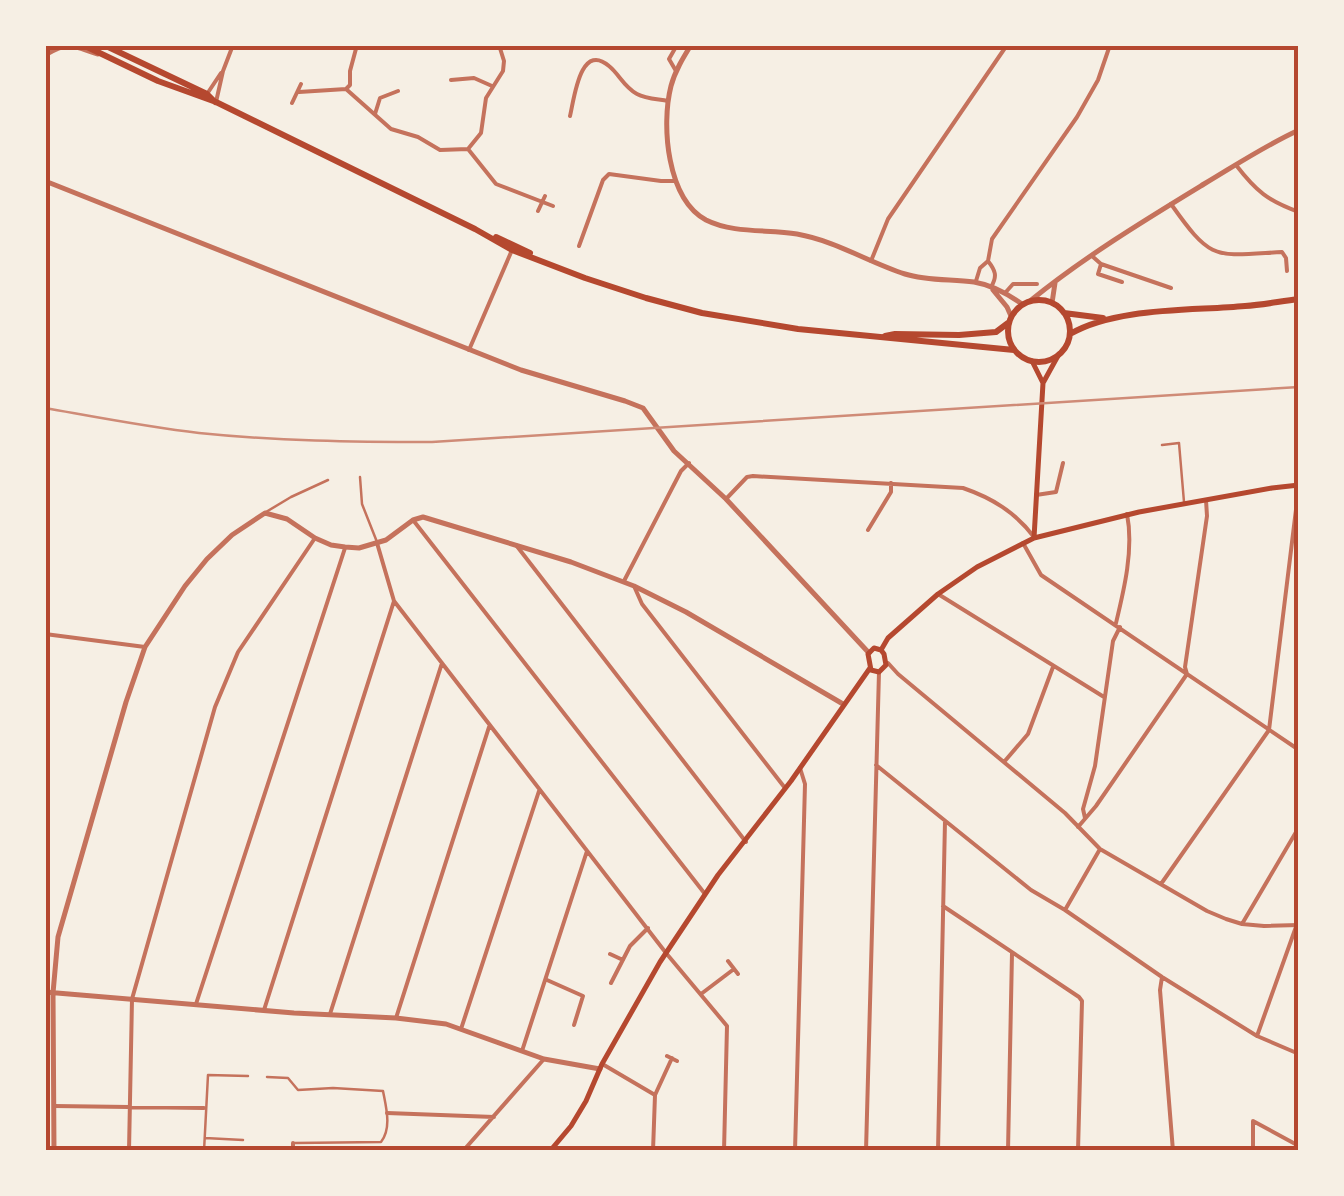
<svg xmlns="http://www.w3.org/2000/svg" width="1344" height="1196" viewBox="0 0 1344 1196" font-family="Rubik,sans-serif">
	<rect width="100%" height="100%" fill="#f6efe4"/>
	<g fill="none" stroke-linecap="round" stroke-linejoin="round">
		<path stroke="#c5725c" stroke-width="2.5" d="M1162 445 1179 443 1184 502
			M360 477 362 504 377 542
			M266 512 291 497 328 480
			M267 1077 288 1078 298 1090 333 1088 383 1091C386 1107 392 1128 381 1142L295 1143
			M205 1138 243 1140
			M204 1151 208 1075 248 1076"/>
		<path stroke="#c5725c" stroke-width="4" d="M357 45 350 71V85L346 89 391 129 418 137 440 150 468 149 481 133 486 98 503 71 504 61 499 45
			M1289 45 1299 50
			M676 71 669 59 677 45
			M451 80 474 78 492 86
			M299 92 346 89
			M207 94 221 73
			M216 102 223 71 233 45
			M292 103 301 84
			M375 114 380 98 398 91
			M570 116C574 100 580 41 609 66 619 74 624 87 637 94 646 99 658 99 668 101
			M468 149 496 184 553 206
			M1236 165C1256 191 1268 201 1299 212
			M1171 204C1212 262 1214 256 1282 252L1286 258 1287 271
			M538 211 545 196
			M579 246 603 180 609 174 661 181H676
			M1092 256 1101 264 1098 274 1122 282
			M871 261 888 219 1007 45
			M988 261C995 270 998 276 991 287
			M1101 264 1171 288
			M976 281 980 268 988 261 992 239 1077 117 1098 80 1110 45
			M1005 293 1013 284H1037
			M469 350 512 250
			M1036 495 1056 492 1063 463
			M726 499 747 477 753 476 963 488C992 498 1015 512 1034 537
			M413 520 705 894
			M868 530 891 492V483
			M377 543 394 601 666 953 727 1026 724 1151
			M1023 543 1041 575 1299 750
			M516 545 746 842
			M624 581 681 471 689 463
			M634 586 642 604 785 788
			M938 594 1104 697
			M1116 623C1124 590 1134 549 1127 514
			M45 634 145 647
			M888 663 898 674 1065 813 1100 849 1207 911 1226 919 1242 924 1264 926 1299 925
			M1004 762 1028 734 1053 667
			M876 765 1031 890 1065 910 1162 977 1257 1036 1299 1054
			M1085 818 1083 809 1095 766 1113 641 1120 627
			M1078 827 1096 806 1187 674 1185 667 1207 516 1206 500
			M1161 884 1269 730 1299 485
			M943 906 1079 997 1082 1001 1078 1151
			M1065 910 1100 849
			M1242 924 1299 827
			M610 954 623 960
			M728 961 738 974
			M1162 977 1160 990 1173 1151
			M547 980 583 996 574 1025
			M611 983 630 946 648 928
			M701 994 734 969
			M196 1004 345 548
			M264 1010 394 601
			M330 1014 442 663
			M396 1018 489 727
			M461 1029 539 791
			M1257 1036 1297 924
			M522 1051 587 851
			M667 1056 677 1061
			M604 1065 655 1095 653 1151
			M655 1095 672 1058
			M54 1106 204 1108
			M387 1113 494 1117
			M293 1143V1151
			M129 1151 132 999 215 707 238 652 315 538
			M463 1151 544 1059
			M795 1151 805 784 800 768
			M866 1151 879 672
			M938 1151 945 821
			M1008 1151 1012 953
			M1253 1151V1121L1299 1146"/>
		<path stroke="#c5725c" stroke-width="5" d="M691 45C683 58 675 71 671 86 661 125 667 199 706 220 734 234 768 229 797 234 836 241 868 262 905 274 927 281 951 279 974 282 992 285 1008 294 1022 304
			M47 54C69 40 75 47 98 54
			M45 181 521 370 625 401 643 408 674 451 726 499 869 653
			M993 290 1007 307 1011 316
			M1030 301C1084 257 1145 220 1204 184 1236 165 1266 145 1299 130
			M1052 303 1055 283
			M45 992 294 1013 396 1018 446 1024 544 1059 600 1069
			M54 1151 53 993 58 937 126 702 145 647 185 586 207 559 232 535 265 513 287 519 315 538 331 545 345 547 359 548 386 540 413 520 423 517 571 562 634 586 686 612 843 704"/>
		<path stroke="#b5482f" stroke-width="5" d="M1032 361 1043 383
			M1034 538 1043 383 1059 354
			M874 648 881 650 884 654 886 665 879 672 871 670 868 654Z
			M881 650 888 638 938 594 977 567 1034 538 1139 512 1272 488 1299 485
			M550 1151 571 1126 586 1101 602 1064 660 962 718 875 791 781 870 668"/>
		<path stroke="#b5482f" stroke-width="6" d="M83 45 158 81 216 102 475 229
			M104 45 207 94 215 102
			M475 229 512 250 585 278 646 298 702 313 798 329 1014 350
			M496 237 530 253
			M1008 331a31 31 0 1 1 62 0a31 31 0 1 1-62 0Z
			M1064 313 1103 318
			M1070 334C1116 307 1192 311 1245 306 1263 305 1281 301 1299 299
			M885 336 895 334 959 335 996 332 1008 323"/>
		<path stroke="#cf8b77" stroke-width="2.5" d="M45 408C96 417 147 427 199 433 276 441 354 442 432 442L1299 387"/>
	</g>
	<rect width="1344" height="1196" fill="none" stroke="#f6efe4" stroke-width="95"/>
	<rect x="48" y="48" width="1248" height="1100" fill="none" stroke="#b5482f" stroke-width="4"/>
</svg>
